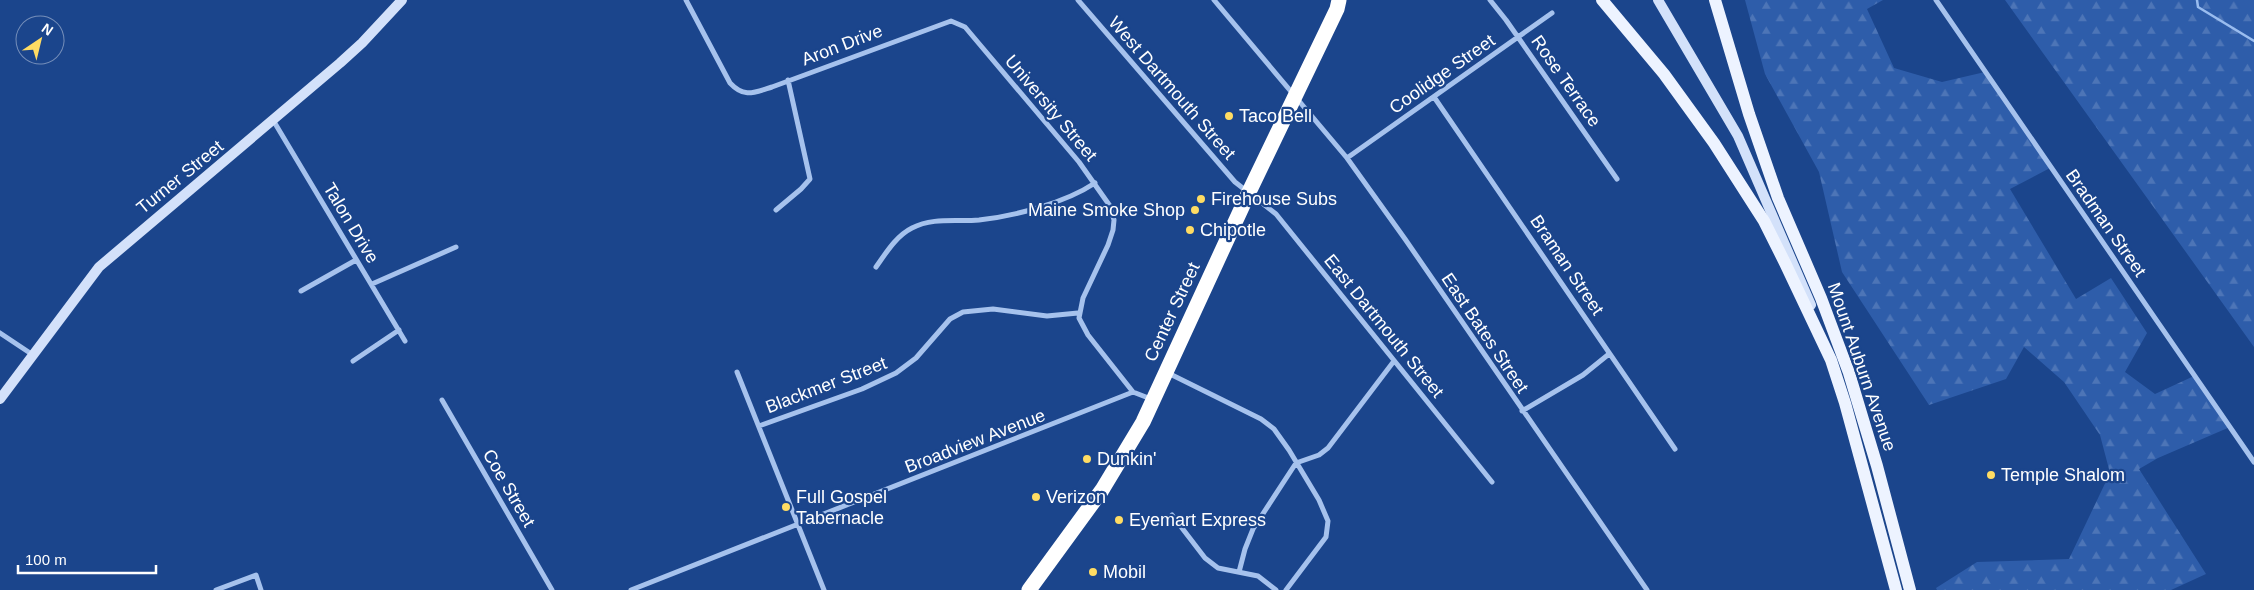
<svg xmlns="http://www.w3.org/2000/svg" width="2254" height="590" viewBox="0 0 2254 590" font-family="Arial,sans-serif">
	<defs>
		<pattern id="forest-firs" width="22" height="20" patternUnits="userSpaceOnUse" patternTransform="scale(1.25)"><rect width="22" height="20" fill="#2e5daa"/><path d="M5 1l3.5 6h-7zM16 11l3.5 6h-7z" fill="#4d75b7"/></pattern>
	</defs>
	<rect width="100%" height="100%" fill="#1b458c"/>
	<path fill="url(#forest-firs)" d="M1745 0H1883L1867 9 1894 68 1942 82 1985 72 2050 168 2010 189 2076 299 2111 278 2147 333 2125 372 2155 394 2194 376 2230 427 2158 458 2139 469 2206 574 2171 590H1937L1936 588 1977 562 2069 559 2110 473 2100 435 2064 382 2024 347 2006 379 1929 405 1842 272 1819 172 1765 74Z
		M2005 0H2254V347Z"/>
	<g fill="none" stroke-linecap="round" stroke-linejoin="round">
		<path stroke="#99bcef" stroke-width="2.5" d="M2197 0 2198 7 2254 41"/>
		<path stroke="#a6c2ed" stroke-width="5" d="M686 0 730 83C744 98 753 93 772 87L951 21 965 27 1079 162 1110 206 1114 220 1113 230 1108 245 1083 298 1079 318 1088 335 1133 392 1151 399
			M1078 0 1235 182 1276 214 1492 482
			M1214 0 1347 158 1405 239 1647 590
			M1490 0 1506 20 1617 179
			M1936 0 2254 462
			M1434 97 1675 449
			M273 120 405 341
			M1347 158 1552 13
			M776 210 801 189 810 179 788 80
			M876 267C886 253 896 236 912 228 933 217 956 222 979 220 1015 216 1065 203 1095 183
			M372 284 456 247
			M301 291 356 260
			M0 333 33 355
			M353 361 399 330
			M737 372 824 590
			M1168 373 1261 419 1274 429 1289 450 1319 500 1328 521 1326 537 1286 590
			M442 400 552 590
			M1522 411 1583 375 1609 354
			M759 426 862 389 896 373 916 358 950 319 963 312 993 309 1047 316 1078 313
			M1172 515 1205 558 1218 568 1258 576 1276 590
			M1239 572 1245 549 1253 529 1296 463 1319 455 1328 448 1394 361
			M216 590 256 575 261 590
			M631 590 1133 392"/>
		<path stroke="#d3e1fa" stroke-width="10" d="M1658 0 1738 136 1811 305
			M0 399 99 267 340 63 362 43 402 0"/>
		<path stroke="#edf3ff" stroke-width="12" d="M1602 0 1664 74 1714 143 1764 221 1785 263 1831 360 1845 403 1896 590
			M1715 0 1749 114 1778 198 1821 298 1849 373 1877 466 1910 590"/>
		<path stroke="#fff" stroke-width="15" d="M1029 590 1102 490 1143 422 1249 192 1337 9 1339 0"/>
	</g>
	<g fill="#ffdc63" stroke="#1b458c" stroke-width="2">
		<circle cx="1229" cy="116" r="5"/>
		<circle cx="1201" cy="199" r="5"/>
		<circle cx="1195" cy="210" r="5"/>
		<circle cx="1190" cy="230" r="5"/>
		<circle cx="1087" cy="459" r="5"/>
		<circle cx="1991" cy="475" r="5"/>
		<circle cx="1036" cy="497" r="5"/>
		<circle cx="786" cy="507" r="5"/>
		<circle cx="1119" cy="520" r="5"/>
		<circle cx="1093" cy="572" r="5"/>
	</g>
	<g text-anchor="middle" dominant-baseline="central" stroke-width="4.5" stroke-linejoin="round" paint-order="stroke">
		<g font-size="18" fill="#fff" stroke="#1b458c">
			<text transform="translate(842 45) rotate(-21)">Aron Drive</text>
			<text transform="translate(1442 74) rotate(-35)">Coolidge Street</text>
			<text transform="translate(1566 81) rotate(55)">Rose Terrace</text>
			<text transform="translate(1172 88) rotate(49)">West Dartmouth Street</text>
			<text transform="translate(1051 108) rotate(50)">University Street</text>
			<text transform="translate(180 177) rotate(-39)">Turner Street</text>
			<text transform="translate(351 223) rotate(59)">Talon Drive</text>
			<text transform="translate(2106 223) rotate(55)">Bradman Street</text>
			<text transform="translate(1567 265) rotate(56)">Braman Street</text>
			<text transform="translate(1172 312) rotate(-65)">Center Street</text>
			<text transform="translate(1384 326) rotate(51)">East Dartmouth Street</text>
			<text transform="translate(1485 333) rotate(56)">East Bates Street</text>
			<text transform="translate(1862 367) rotate(71)">Mount Auburn Avenue</text>
			<text transform="translate(826 385) rotate(-21)">Blackmer Street</text>
			<text transform="translate(975 441) rotate(-21)">Broadview Avenue</text>
			<text transform="translate(509 488) rotate(60)">Coe Street</text>
		</g>
		<g font-size="18" fill="#fff" stroke="#1b458c" text-anchor="start">
			<text x="1239" y="116">Taco Bell</text>
			<text x="1211" y="199">Firehouse Subs</text>
			<text x="1185" y="210" text-anchor="end">Maine Smoke Shop</text>
			<text x="1200" y="230">Chipotle</text>
			<text x="1097" y="459">Dunkin'</text>
			<text x="2001" y="475">Temple Shalom</text>
			<text x="796" y="497">Full Gospel<tspan x="796" dy="21">Tabernacle</tspan></text>
			<text x="1046" y="497">Verizon</text>
			<text x="1129" y="520">Eyemart Express</text>
			<text x="1103" y="572">Mobil</text>
		</g>
	</g>
	<g transform="translate(40 40) rotate(35)"><circle r="24" fill="#1b458c" stroke="#768fba"/>
	<path d="M0-4L9 19L0 12L-9 19Z" fill="#ffdc63"/>
	<text y="-8" font-size="14" font-weight="bold" text-anchor="middle" fill="#ffffff">N</text>
	</g>
	<path d="M18 565v8h138v-8" fill="none" stroke="#ffffff" stroke-width="2.5"/>
	<text x="25" y="565" font-size="15" fill="#ffffff" stroke="#1b458c" stroke-width="4" paint-order="stroke">100 m</text>
</svg>
